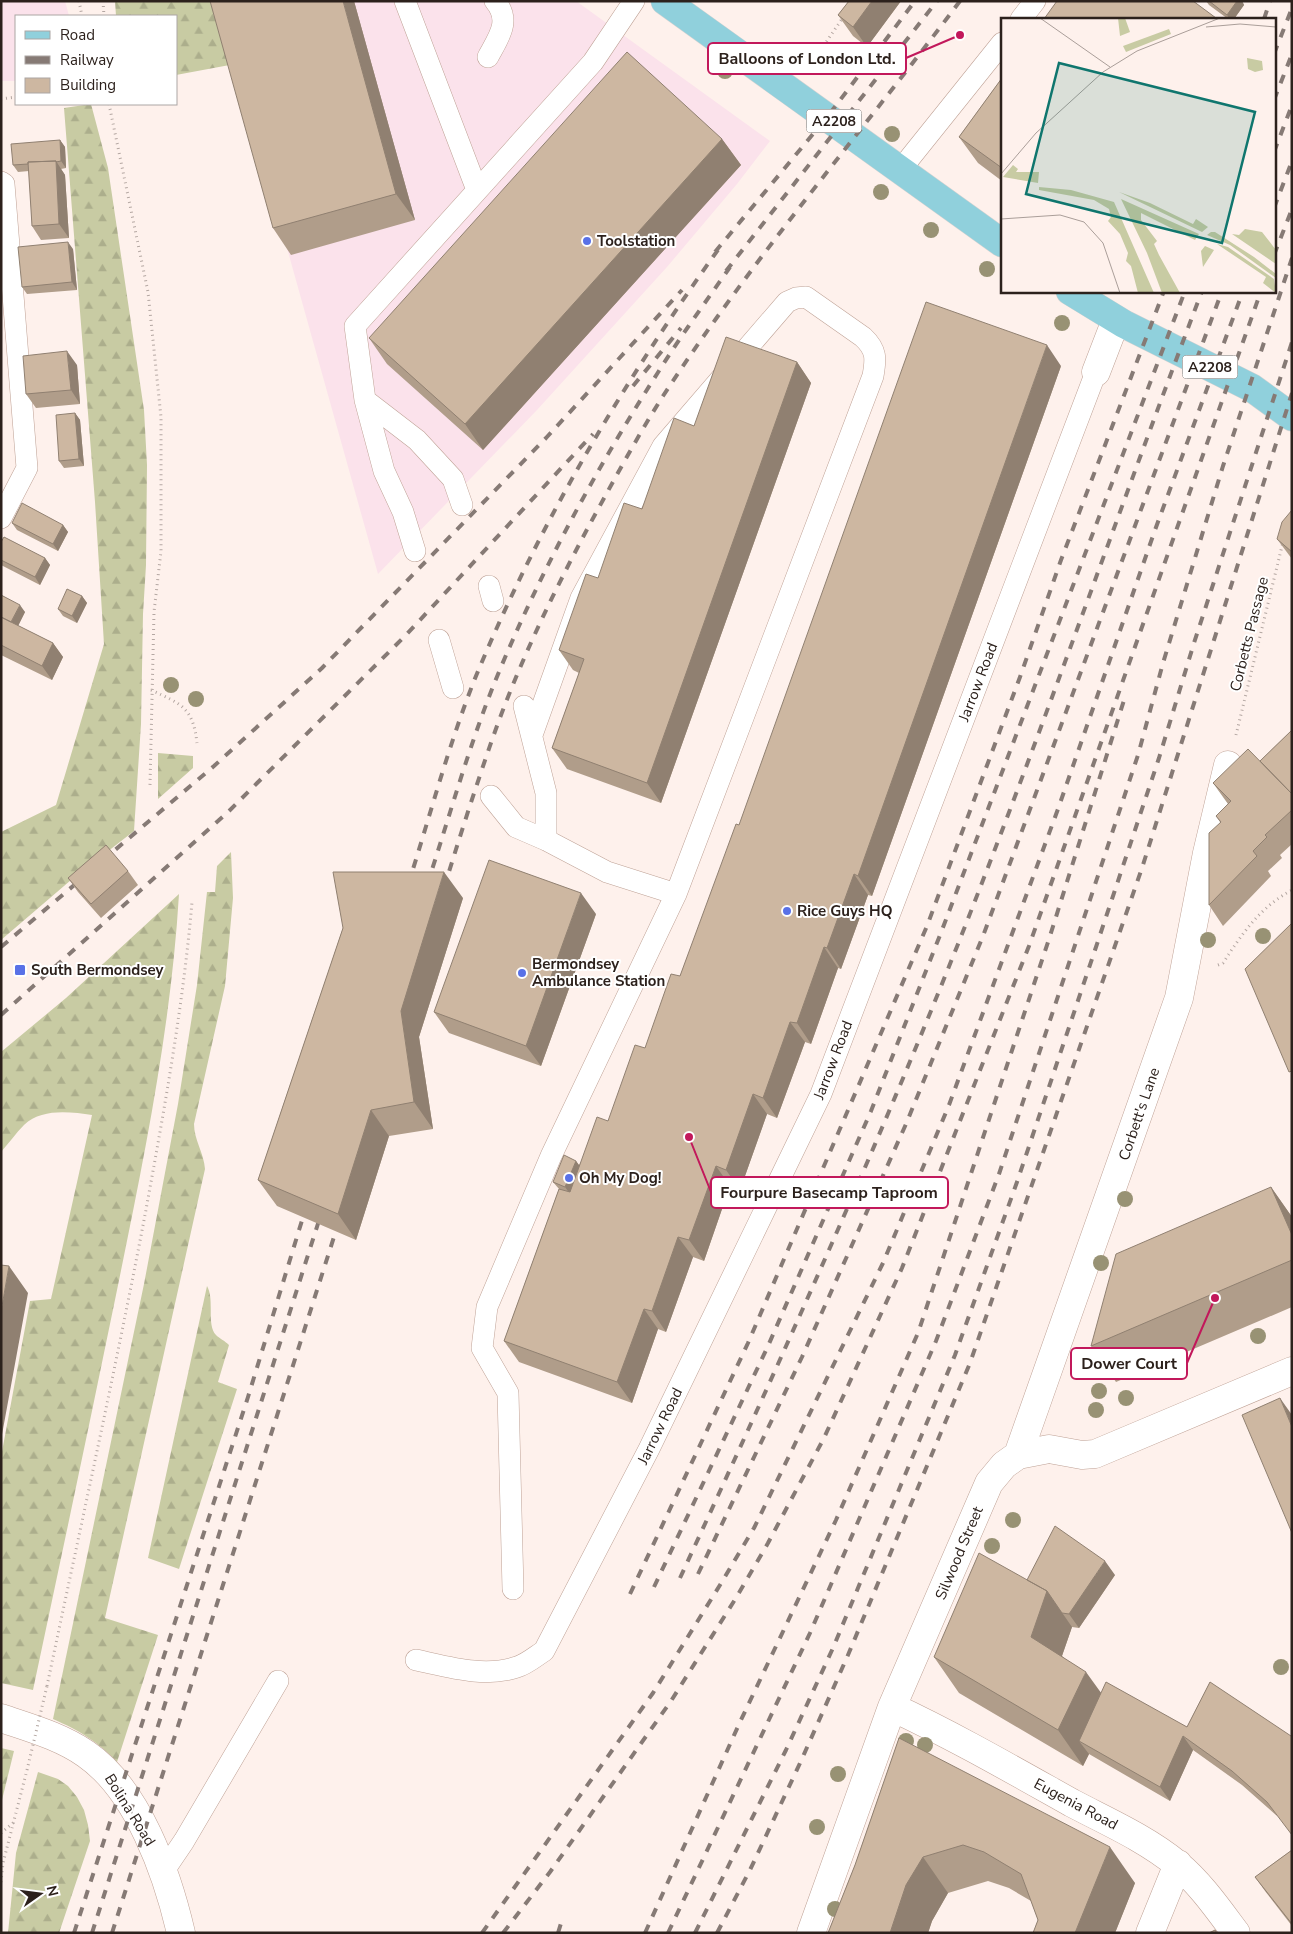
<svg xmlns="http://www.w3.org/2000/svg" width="1293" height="1934" viewBox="0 0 1293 1934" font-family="'Nunito Sans',sans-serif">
	<defs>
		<pattern id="forest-firs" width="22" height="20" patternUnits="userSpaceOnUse" patternTransform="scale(1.25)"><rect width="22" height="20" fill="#c8cba3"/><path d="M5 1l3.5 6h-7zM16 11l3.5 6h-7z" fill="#acae8c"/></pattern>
	</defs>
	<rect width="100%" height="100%" fill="#fef1ec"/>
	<path fill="#fbe2eb" d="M1 1H65L69 16H16V81H1Z
		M218 1H576L770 141 737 184 667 267 537 410 378 574Z"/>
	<path fill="url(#forest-firs)" d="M115 1H218L235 64 176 75V16H116Z
		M91 104 108 168 144 410 147 465 146 565 143 614 141 724 134 831 71 880 1 940V832L56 805 104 644 95 502 64 108Z
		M158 753 193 756V768L158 799Z
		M231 852 233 898 225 986 194 1124C194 1140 204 1153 205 1169L105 1618 158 1635 117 1762C97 1741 80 1731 53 1719L144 1284 178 1104 197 985 207 892H215L217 866Z
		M179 894C171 1029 143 1163 116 1295 89 1427 61 1558 33 1690L1 1683V1457L30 1301 51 1299 92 1115C70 1112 42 1108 24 1125 16 1133 9 1143 1 1152V1052L66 998Z
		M207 1286C215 1300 206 1324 216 1335 219 1338 225 1341 229 1345L218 1382 237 1389 179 1569 148 1558Z
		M1 1748 14 1751 1 1804Z
		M38 1772 58 1779 68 1786 77 1797 84 1810 88 1825 90 1841 59 1933H8L16 1853Z"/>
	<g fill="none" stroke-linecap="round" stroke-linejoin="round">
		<defs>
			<path id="service" d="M405 1 477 190
				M1021 19 1035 1
				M488 57C498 38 512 21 495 1
				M901 169 1002 43
				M1 182 4 184 27 468 1 518
				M365 400 417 440 453 479 462 505
				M415 551 403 512 384 471 365 400 355 326 593 62 634 1
				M489 586 493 601
				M439 640 453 688
				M524 706 546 793V840
				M491 796 516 827 546 840 607 872 676 894
				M513 1589 508 1393 482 1348 487 1307 551 1156 676 894 873 376C876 359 877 350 863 337L806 297 796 298 787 302 663 446 581 598 532 735
				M416 1660C449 1667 484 1678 517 1667 527 1664 536 1656 544 1651L649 1449 821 1094 1096 372
				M163 1872 184 1841 278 1681"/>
			<path id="minor" d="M1096 372 1116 320
				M1018 1455 1179 998 1207 853 1228 765
				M892 1707C954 1736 1013 1770 1072 1803 1108 1822 1145 1838 1177 1864 1200 1883 1218 1909 1236 1933
				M1 1718C30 1728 60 1736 86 1754 138 1790 167 1873 181 1933
				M811 1933 892 1707 989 1483 1004 1465 1018 1455 1049 1449 1082 1455 1095 1454 1292 1371
				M1150 1933 1178 1864"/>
			<path id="primary" d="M665 1 1002 243
				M1070 291 1124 324 1252 388 1292 417"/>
		</defs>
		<use href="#service" stroke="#bfa296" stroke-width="22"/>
		<use href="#minor" stroke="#bfa296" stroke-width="29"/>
		<use href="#primary" stroke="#d5d3d2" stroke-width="29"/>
		<path stroke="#b4a7a2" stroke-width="3" stroke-dasharray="1 4" stroke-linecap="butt" d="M79 1 82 16
			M103 1 104 16
			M818 54 844 16
			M1 99 16 97
			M109 104 148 292 161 417V551L154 612 150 785
			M151 690C181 704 193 707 197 743
			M1236 735 1283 542
			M1218 965 1223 963C1242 934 1260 907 1292 890
			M47 1686C80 1529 115 1372 145 1215 164 1111 183 1007 192 902
			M1 1833 14 1822
			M1 1882 3 1863 27 1770"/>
		<use href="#service" stroke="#fff" stroke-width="21"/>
		<use href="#minor" stroke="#fff" stroke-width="28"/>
		<use href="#primary" stroke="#90d0dc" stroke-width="28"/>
		<path stroke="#867a75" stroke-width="4" stroke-dasharray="9 9" stroke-linecap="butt" d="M1264 19 1270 1
			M1274 54 1292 8
			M1274 100 1292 54
			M1274 152 1292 105
			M1274 208 1292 161
			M715 252 828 116 915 1
			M1274 255 1292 209
			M726 271 937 1
			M633 386 681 328
			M102 861 214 766 322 668 546 438 682 290
			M408 885C430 816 449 743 476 676 539 524 624 381 720 247
			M427 885C451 812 471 738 501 667 544 565 598 466 657 374 680 337 705 303 730 267
			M444 888C459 839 475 789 492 740 518 665 553 593 591 522 614 480 637 437 663 396 753 258 861 133 960 1
			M1 947 85 876
			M1 1015 227 813 406 635 593 434
			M698 1574 802 1357 906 1124 983 936 1222 291
			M680 1578C778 1366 874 1155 960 939 1045 724 1120 507 1202 291
			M654 1587 768 1346 871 1111 942 930 1185 291
			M630 1594 748 1343 927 926 1020 677 1061 560 1164 291
			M74 1933 248 1397 307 1204
			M92 1933 322 1211
			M112 1933 340 1218
			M482 1933 653 1693 720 1585 754 1528 883 1263 949 1105 1058 809 1155 530 1243 291
			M503 1933 550 1872 671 1701 736 1598 768 1543 824 1438 902 1268 1029 946 1261 291
			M558 1933 562 1920
			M645 1933 740 1722 836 1520 918 1333 1050 936 1125 697
			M668 1933 810 1633 936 1341 999 1174 1138 755 1163 663 1223 466 1292 258
			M695 1933 786 1750 833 1648 955 1355 1017 1182 1095 950 1159 758 1194 643 1292 342
			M717 1933 750 1870 801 1761 848 1655 970 1363 1142 868 1292 393"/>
		<path stroke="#b4a7a2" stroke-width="3" stroke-dasharray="1 4" stroke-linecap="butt" d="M27 1770 47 1686"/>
	</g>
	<g fill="#989274">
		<circle cx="725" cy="71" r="8"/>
		<circle cx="892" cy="134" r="8"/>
		<circle cx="881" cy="192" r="8"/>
		<circle cx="931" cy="230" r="8"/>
		<circle cx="987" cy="269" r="8"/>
		<circle cx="1062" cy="323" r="8"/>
		<circle cx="171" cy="685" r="8"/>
		<circle cx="196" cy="699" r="8"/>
		<circle cx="1263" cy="936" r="8"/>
		<circle cx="1208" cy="940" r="8"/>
		<circle cx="1125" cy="1199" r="8"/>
		<circle cx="1101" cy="1263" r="8"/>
		<circle cx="1258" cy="1336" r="8"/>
		<circle cx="1099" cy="1391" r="8"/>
		<circle cx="1126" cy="1398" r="8"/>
		<circle cx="1096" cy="1410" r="8"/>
		<circle cx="1013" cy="1520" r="8"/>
		<circle cx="992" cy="1546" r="8"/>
		<circle cx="1281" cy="1667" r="8"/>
		<circle cx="906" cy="1741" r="8"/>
		<circle cx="925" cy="1745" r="8"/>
		<circle cx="838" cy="1774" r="8"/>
		<circle cx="817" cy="1827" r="8"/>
		<circle cx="835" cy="1909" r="8"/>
	</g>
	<path fill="#b09d8a" d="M354 1 415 220 291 255 273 228Z
		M849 1H901L867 47 853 36 838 15Z
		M1206 1H1242L1244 5 1234 19H1228L1209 5Z
		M1002 78V181L978 163 959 137Z
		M722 139 741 165 483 450 387 364 369 338Z
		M60 140 65 147 66 168 61 169 65 175 69 238 41 240 32 226 29 171 18 172 13 165Z
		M73 249 77 290 27 294 22 287Z
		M797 362 811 383 661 803 567 769 552 748 579 673 573 670 559 650 598 578 694 426Z
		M77 365 80 404 36 408 26 394Z
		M1061 366 872 896 868 895 841 969 838 968 811 1044 805 1042 777 1118 767 1114 740 1190 730 1186 704 1261 693 1257 666 1332 658 1329 632 1403 519 1362 504 1341 559 1189 553 1182 576 1161 579 1165 608 1121 645 1048 680 976 739 825Z
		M75 413 80 420 84 466 64 468 59 461Z
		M1292 510V559L1277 539Z
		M12 523 63 525 68 532 58 551 17 530Z
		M1 542 45 558 50 565 40 585 1 565Z
		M1 595 25 612 18 626 53 643 63 657 52 680 1 655Z
		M82 596 87 603 77 623 63 616 58 609Z
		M1292 730V844L1280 855 1282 858 1268 871 1271 876 1223 926 1209 905 1220 822 1216 816 1228 804 1213 783 1260 761Z
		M128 871 138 885 101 918 78 892 68 878Z
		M463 898 419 1037 433 1129 389 1136 356 1240 277 1206 258 1180 343 928Z
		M596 914 541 1066 449 1033 434 1012Z
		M1271 1187 1292 1217V1307L1116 1382 1091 1346Z
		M1115 1575 1079 1628 1072 1627 1062 1656 1101 1693 1187 1727 1210 1682 1277 1816 1242 1785 1193 1750 1170 1801 1089 1754 1083 1766 959 1693 934 1657 1027 1580Z
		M899 1738 1135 1883 1115 1933H1033L1038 1920 1031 1901 1009 1888 988 1881 948 1893 932 1921 928 1933H828L855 1865Z
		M1292 1850V1926L1265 1891 1255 1877Z"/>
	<path fill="#908071" d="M343 1H354L415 220 396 194Z
		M872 1H901L867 47 853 27Z
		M1237 1H1242L1244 5 1234 19H1230L1227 15Z
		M722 139 741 165 483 450 465 424Z
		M60 140 65 147 66 168 61 161Z
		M56 161 65 175 69 238 59 224Z
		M68 242 73 249 77 290 72 282Z
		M1047 345 1061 366 872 896 858 876Z
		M67 351 77 365 80 404 71 390Z
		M797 362 811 383 661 803 647 783Z
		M75 413 80 420 84 466 79 459Z
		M63 525 68 532 58 551 53 544Z
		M45 558 50 565 40 585 35 577Z
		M82 596 87 603 77 623 72 616Z
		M20 605 25 612 15 632 10 625Z
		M53 643 63 657 52 680 42 666Z
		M444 872 463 898 419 1037 433 1129 414 1102 401 1011Z
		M854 874 868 895 841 969 827 948Z
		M581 893 596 914 541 1066 526 1046Z
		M824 947 838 968 811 1044 797 1023Z
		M790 1022 805 1042 777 1118 763 1098Z
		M753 1094 767 1114 740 1190 726 1170Z
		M371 1110 389 1136 356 1240 338 1214Z
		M576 1161 581 1168 570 1194 565 1187Z
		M716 1166 730 1186 704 1261 689 1240Z
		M1271 1187 1292 1217V1235Z
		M678 1237 693 1257 666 1332 652 1311Z
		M9 1266 28 1293 1 1440V1312Z
		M644 1309 658 1329 632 1403 617 1382Z
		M1280 1398 1292 1415V1427Z
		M1105 1561 1115 1575 1079 1628 1069 1614Z
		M1047 1591 1072 1627 1056 1673 1031 1637Z
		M1086 1672 1112 1708 1079 1741 1089 1754 1083 1766 1058 1730Z
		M1183 1736 1193 1750 1170 1801 1160 1787Z
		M1110 1847 1135 1883 1115 1933H1075Z
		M923 1857 948 1893 932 1921 928 1933H890L906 1885Z"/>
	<path fill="#cdb7a1" stroke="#908071" d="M210 1H343L396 194 273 228Z
		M849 1H872L853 27 838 15Z
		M1057 1H1193L1216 18V19H1044Z
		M1209 1H1237L1227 15Z
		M627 52 722 139 465 424 369 338Z
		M1002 78V168L959 137Z
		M60 140 61 161 56 162V161L28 162V164L13 165 11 144Z
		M56 161 59 224 32 226 28 162Z
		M68 242 72 282 22 287 18 247Z
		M926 302 1047 345 858 876 854 874 827 948 824 947 797 1023 790 1022 763 1098 753 1094 726 1170 716 1166 689 1240 678 1237 652 1311 644 1309 617 1382 504 1341 559 1189 570 1192 597 1117 608 1121 635 1045 645 1048 671 974 680 976 736 824 739 825Z
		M726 337 797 362 647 783 552 748 584 659 559 650 586 574 598 578 624 503 642 509 674 418 694 426Z
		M67 351 71 390 26 394 23 356Z
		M75 413 79 459 59 461 56 415Z
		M22 503 63 525 53 544 12 523Z
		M1292 510V552L1277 539 1282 522Z
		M4 537 45 558 35 577 1 560V542Z
		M67 589 82 596 72 616 58 609Z
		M1 595 20 605 11 622 1 617Z
		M1 617 53 643 42 666 1 645Z
		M1292 730V794L1260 761Z
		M1248 749 1292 794V810L1265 835 1267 837 1253 851 1257 856 1209 905V833L1221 822 1216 816 1231 801 1213 783Z
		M106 845 128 871 91 904 68 878Z
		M489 860 581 893 526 1046 434 1012Z
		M333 872H444L401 1011 414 1102 371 1110 338 1214 258 1180 343 928Z
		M1292 923V1071L1289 1072 1245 969Z
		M564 1155 576 1161 565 1187 553 1182Z
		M1271 1187 1292 1235V1260L1091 1346 1116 1254Z
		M1 1265 9 1266 1 1312Z
		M1280 1398 1292 1427V1533L1242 1415Z
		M1055 1526 1105 1561 1069 1614 1062 1613 1047 1591 1027 1580Z
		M979 1553 1047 1591 1031 1637 1086 1672 1058 1730 934 1657Z
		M1106 1682 1187 1727 1210 1682 1291 1736 1292 1737V1835L1267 1802 1232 1771 1183 1736 1160 1787 1079 1741Z
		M899 1738 1110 1847 1075 1933H1033L1038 1920 1021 1874 984 1852 963 1845 923 1857 906 1885 890 1933H828L855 1865Z
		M1292 1850V1924L1255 1877Z
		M1215 1930 1217 1933H1209Z"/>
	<g fill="#5971e7" stroke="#fff" stroke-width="2">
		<circle cx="587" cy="241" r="5"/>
		<circle cx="787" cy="911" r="5"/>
		<rect x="14" y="964" width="12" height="12" rx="2.5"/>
		<circle cx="522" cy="973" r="5"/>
		<circle cx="569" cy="1178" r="5"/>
	</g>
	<g text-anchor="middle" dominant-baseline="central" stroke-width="4" stroke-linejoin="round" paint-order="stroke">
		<g fill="#fff" stroke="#6b6460" stroke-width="1">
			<rect x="806.5" y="109.5" width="55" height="23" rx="4"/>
			<rect x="1182.5" y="355.5" width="55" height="23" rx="4"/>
		</g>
		<g font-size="14" font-weight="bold" fill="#2c211c">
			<text x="834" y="121">A2208</text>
			<text x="1210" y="367">A2208</text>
		</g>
		<g font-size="15" font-weight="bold" fill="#2c211c" stroke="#fff" text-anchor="start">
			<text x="597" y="241">Toolstation</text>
			<text x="797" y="911">Rice Guys HQ</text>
			<text x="532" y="964">Bermondsey<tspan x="532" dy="17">Ambulance Station</tspan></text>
			<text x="31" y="970">South Bermondsey</text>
			<text x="579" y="1178">Oh My Dog!</text>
		</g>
		<g font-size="15" fill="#2c211c" stroke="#fff">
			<text transform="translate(1249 634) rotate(-76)">Corbetts Passage</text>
			<text transform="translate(978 682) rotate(-69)">Jarrow Road</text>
			<text transform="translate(833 1060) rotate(-69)">Jarrow Road</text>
			<text transform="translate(1139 1114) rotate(-71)">Corbett's Lane</text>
			<text transform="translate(660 1426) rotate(-64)">Jarrow Road</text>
			<text transform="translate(959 1553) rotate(-67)">Silwood Street</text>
			<text transform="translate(1076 1804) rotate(28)">Eugenia Road</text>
			<text transform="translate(130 1810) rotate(58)">Bolina Road</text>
		</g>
	</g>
	<g transform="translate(1001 18)">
		<rect width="275" height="275" fill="#fef1ec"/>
		<path d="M244 211 261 214 275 232V246L231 216 238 217ZM204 228 213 232 202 249 200 233Z" fill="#c8cba3"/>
		<path d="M12 147 17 151 15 154H38L37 165 2 159ZM38 169 70 172 113 184 153 275H137L130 248 125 243 127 235 119 216 107 203 110 199 108 191 93 182 38 172ZM118 174 149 185 192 206 195 201 207 209 201 214ZM120 181 198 216 194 222 140 195V202L156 223 153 226 158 237 179 275H161L146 235ZM210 214H214L253 239 275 256V260L229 227 206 217ZM216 226 227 229 273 261 275 275 262 265 265 259Z" fill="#c8cba3"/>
		<path d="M117 0H124L129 14 119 18ZM246 40 261 43 262 52 254 54 247 51Z" fill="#c8cba3"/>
		<path d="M168 11 170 16 125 34 122 28Z" fill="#c8cba3"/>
		<path fill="none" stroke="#aa9e99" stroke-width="1" d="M39 0 109 49M205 9 239 6 275 9M0 156 35 115 102 54 136 33 219 0M0 201 59 197 83 204 102 225 119 275"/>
		<path fill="#0f766e" fill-opacity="0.15" stroke="#0f766e" stroke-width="2.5" d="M58 45 254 94 221 225 25 176Z"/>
		<rect width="275" height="275" fill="none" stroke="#2c211c" stroke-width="2.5"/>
	</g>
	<path fill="none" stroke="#c2185b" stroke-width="2" d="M960 35L906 58M689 1137L711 1192M1215 1298L1187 1363"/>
	<g fill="#c2185b" stroke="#fff" stroke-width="2">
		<circle cx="960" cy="35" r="5"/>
		<circle cx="689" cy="1137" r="5"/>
		<circle cx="1215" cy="1298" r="5"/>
	</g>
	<g fill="#fff" stroke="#c2185b" stroke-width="2">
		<rect x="708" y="43" width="198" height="31" rx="5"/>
		<rect x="711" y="1177" width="237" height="31" rx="5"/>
		<rect x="1071" y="1348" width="116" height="31" rx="5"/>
	</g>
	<g font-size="16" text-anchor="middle" font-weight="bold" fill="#2c211c">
		<text x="807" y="64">Balloons of London Ltd.</text>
		<text x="829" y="1198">Fourpure Basecamp Taproom</text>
		<text x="1129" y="1369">Dower Court</text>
	</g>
	<rect width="1293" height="1934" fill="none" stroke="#2c211c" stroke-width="5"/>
	<rect x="15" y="15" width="162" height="90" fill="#ffffff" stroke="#aba6a4"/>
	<rect x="25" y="31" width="25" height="8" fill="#90d0dc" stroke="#aba6a4"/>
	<text x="60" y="40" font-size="15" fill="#2c211c">Road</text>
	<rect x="25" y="56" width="25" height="8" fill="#867a75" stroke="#aba6a4"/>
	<text x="60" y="65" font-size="15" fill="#2c211c">Railway</text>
	<rect x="25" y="78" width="25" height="15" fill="#cdb7a1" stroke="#aba6a4"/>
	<text x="60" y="90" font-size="15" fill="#2c211c">Building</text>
	<g transform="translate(40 1894) rotate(76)" stroke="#ffffff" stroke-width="4" paint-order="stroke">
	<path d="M0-4L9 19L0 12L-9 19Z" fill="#2c211c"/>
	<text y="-8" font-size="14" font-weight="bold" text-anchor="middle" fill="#2c211c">N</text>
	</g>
</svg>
